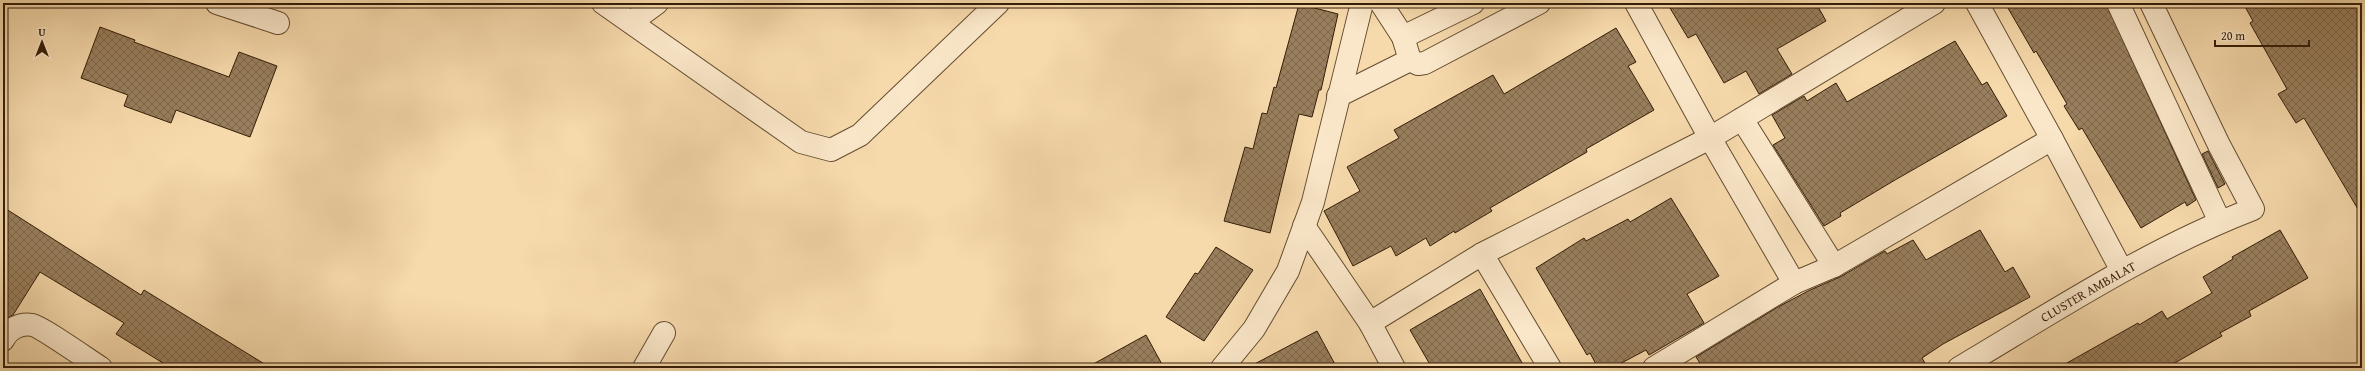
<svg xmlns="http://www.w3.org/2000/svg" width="2365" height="371" viewBox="0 0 2365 371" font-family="'Gentium Book Plus',serif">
	<defs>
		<pattern id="building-cross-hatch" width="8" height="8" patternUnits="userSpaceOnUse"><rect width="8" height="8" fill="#997f5d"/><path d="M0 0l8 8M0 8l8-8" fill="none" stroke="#7d674b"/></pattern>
	</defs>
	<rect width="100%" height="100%" fill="#f7daac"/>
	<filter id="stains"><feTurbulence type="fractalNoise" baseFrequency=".005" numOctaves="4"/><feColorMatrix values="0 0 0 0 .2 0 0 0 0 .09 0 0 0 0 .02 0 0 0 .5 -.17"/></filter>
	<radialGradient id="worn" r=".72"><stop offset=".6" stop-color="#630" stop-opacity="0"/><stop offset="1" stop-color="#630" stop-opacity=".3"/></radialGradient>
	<path fill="url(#building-cross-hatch)" stroke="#331d07" d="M1667 3H1816L1826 21 1777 49 1792 74 1759 94 1746 71 1724 83 1696 34 1688 38Z
		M2005 3H2106L2196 200 2187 206 2185 202 2141 228 2082 128 2079 130 2064 106 2067 104 2036 51 2034 53Z
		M2243 3H2362V216L2304 118 2296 123 2278 94 2287 89 2250 23 2253 21Z
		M1299 4 1338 14 1321 90H1319L1312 117 1299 114 1270 233 1224 221 1245 147 1253 149 1262 113 1267 114 1274 87 1276 88Z
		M100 27 135 40 134 42 229 77 239 52 277 66 250 137 176 110 171 123 124 106 128 95 81 78Z
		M1616 28 1636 62 1628 66 1654 110 1586 149 1587 152 1490 208 1492 211 1455 233 1454 231 1430 246 1426 238 1396 256 1391 246 1353 266 1324 211 1360 191 1347 167 1399 138 1394 130 1493 75 1504 94Z
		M1955 41 1982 85 1987 82 2007 116 1895 180 1840 213 1841 216 1824 226 1773 145 1785 138 1772 115 1804 96 1807 101 1836 83 1847 102Z
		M2208 151 2225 184 2218 188 2202 154Z
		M1671 198 1719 276 1687 294 1704 323 1649 355 1646 350 1612 368H1598L1590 353 1587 355 1536 268 1584 238 1586 241 1628 219 1630 222Z
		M3 207 141 295 144 290 271 368H171L116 334 124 323 40 272 13 315 3 320Z
		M1980 230 2005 272 2013 267 2030 297 1943 344 1922 358 1928 368H1703L1696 357 1778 307 1810 290 1840 277 1885 251 1887 254 1913 240 1926 260Z
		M2280 230 2308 278 2249 311 2251 316 2220 333 2222 336 2166 368H2058L2138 323 2139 325 2162 311 2167 319 2212 293 2203 277 2233 259 2232 257Z
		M1216 247 1253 270 1204 341 1166 317 1195 273 1198 274Z
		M1480 289 1525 368H1432L1410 330Z
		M1317 331 1337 368H1247Z
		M1146 335 1164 368H1086Z"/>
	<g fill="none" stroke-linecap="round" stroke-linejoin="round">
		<defs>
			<g id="minor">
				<path d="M217 3 278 23"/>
				<path d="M603 3 801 142 831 150 860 135 998 3"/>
				<path d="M1381 3 1403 37 1410 60 1418 64 1425 63 1539 3"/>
				<path d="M1636 3 1710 138 1794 283"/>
				<path d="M1977 3 2052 139 2122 271"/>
				<path d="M2118 3 2220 222"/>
				<path d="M631 22 657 3"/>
				<path d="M1403 37 1473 3"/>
				<path d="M1338 96 1410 60"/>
				<path d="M1742 119 1834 266"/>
				<path d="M1304 226 1370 323 1394 368"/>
				<path d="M1482 254 1550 368"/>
				<path d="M1370 323 1482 254 1710 138 1934 3"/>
				<path d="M3 340C8 329 20 323 32 325 40 326 90 361 101 368"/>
				<path d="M644 368 664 333"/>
				<path d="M1222 368 1254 329 1288 271 1313 202 1362 3"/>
				<path d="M1654 368 1794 283 1834 266 2052 139"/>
				<path id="s1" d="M1959 368C2055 311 2149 249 2253 209L2219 145 2151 3"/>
			</g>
		</defs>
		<use href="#minor" stroke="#644c30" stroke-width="24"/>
		<use href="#minor" stroke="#fae7c9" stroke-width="22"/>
	</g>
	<g text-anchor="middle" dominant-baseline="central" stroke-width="3" stroke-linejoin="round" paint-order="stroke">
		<g font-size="13" fill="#331d07" stroke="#fae7c9">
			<text stroke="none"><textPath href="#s1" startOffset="150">CLUSTER AMBALAT</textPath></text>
		</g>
	</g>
	<rect width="2365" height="371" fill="none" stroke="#f7daac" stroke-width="16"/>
	<rect x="4" y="4" width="2357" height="363" fill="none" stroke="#331d07" stroke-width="2"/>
	<rect x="8" y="8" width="2349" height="355" fill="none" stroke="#331d07"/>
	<g transform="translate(42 42)" stroke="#fae7c9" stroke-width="3" paint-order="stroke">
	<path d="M0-3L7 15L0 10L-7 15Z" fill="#331d07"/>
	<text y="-6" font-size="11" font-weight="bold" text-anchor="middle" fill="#331d07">U</text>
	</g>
	<path d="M2215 40v6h94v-6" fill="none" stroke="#331d07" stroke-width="2"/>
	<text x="2221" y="40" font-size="12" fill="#331d07" stroke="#fae7c9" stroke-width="3" paint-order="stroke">20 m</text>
	<rect width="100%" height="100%" filter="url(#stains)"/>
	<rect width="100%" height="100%" fill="url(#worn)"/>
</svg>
